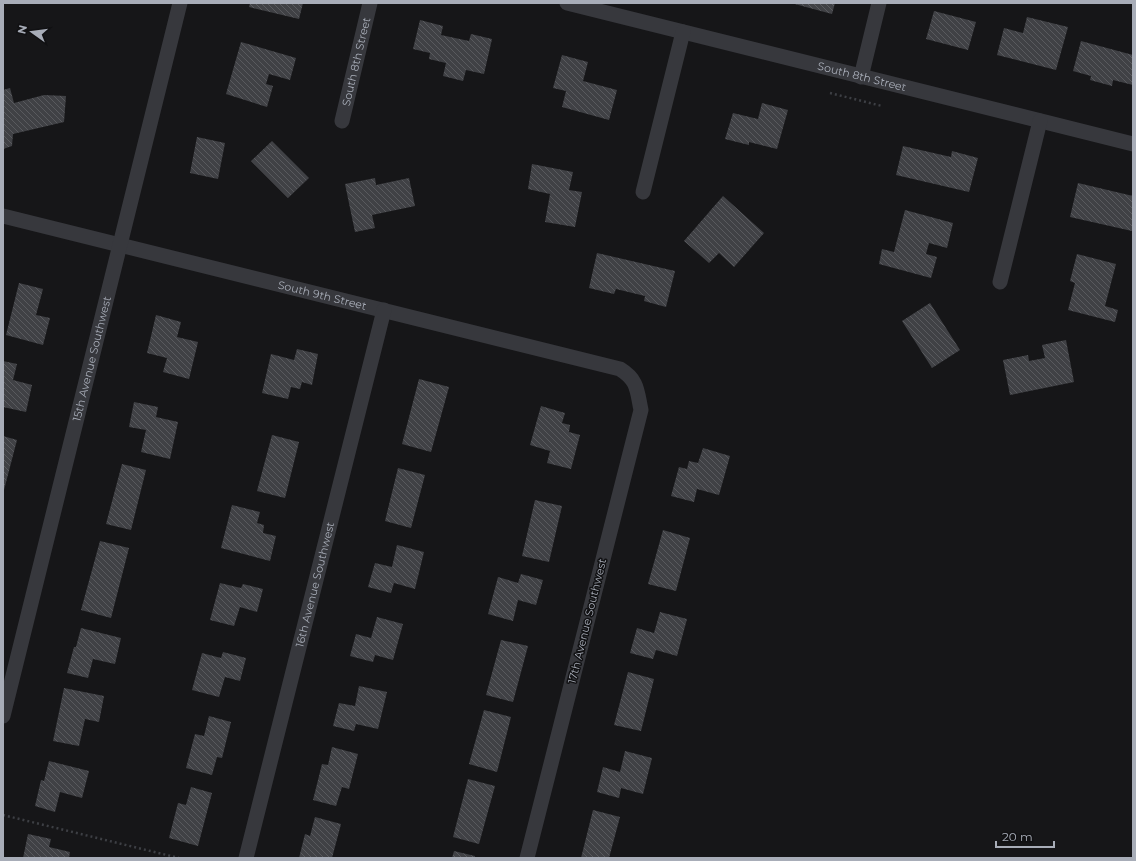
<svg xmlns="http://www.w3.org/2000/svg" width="1136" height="861" viewBox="0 0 1136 861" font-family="Montserrat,sans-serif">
	<defs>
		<pattern id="building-back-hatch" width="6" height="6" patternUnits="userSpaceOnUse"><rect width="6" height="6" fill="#404145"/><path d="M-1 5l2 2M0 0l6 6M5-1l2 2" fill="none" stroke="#595a5e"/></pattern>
	</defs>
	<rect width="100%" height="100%" fill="#161618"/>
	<path fill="url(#building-back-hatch)" d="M250 3H303L299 19 249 7Z
		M791 3H835L832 14Z
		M934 11 976 22 968 50 926 39Z
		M1027 17 1068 27 1056 70 997 55 1004 28 1023 33Z
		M420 20 443 26 441 35 469 41 471 34 492 39 484 74 466 70 463 81 443 76 446 63 429 59 430 53 413 49Z
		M1081 41 1133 55V85L1113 80 1112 86 1090 80 1091 76 1073 71Z
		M241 42 296 58 290 80 269 74 266 84 273 86 267 107 226 94Z
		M562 55 588 62 583 81 617 90 609 120 562 107 566 91 553 88Z
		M10 88 14 103 44 95 66 96 64 122 13 134 12 146 3 149V90Z
		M762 103 788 110 777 149 749 142V145L725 139 733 113 758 119Z
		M197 137 225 143 218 179 190 173Z
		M272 141 309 178 288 198 251 161Z
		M903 146 951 157 952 151 978 158 969 192 896 175Z
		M532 164 573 172 569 190 582 192 575 227 545 222 550 194 528 189Z
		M375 178 376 185 409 178 415 206 372 215 375 228 355 232 345 184Z
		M1078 183 1133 196 1132 231 1070 217Z
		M723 196 764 233 734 267 719 253 709 263 684 241Z
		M905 210 953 223 947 248 929 243 926 254 937 257 931 278 879 264 882 249 894 252Z
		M597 253 675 271 666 307 644 301 645 296 616 289 614 294 589 288Z
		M1077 254 1116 264 1105 306 1118 310 1115 322 1068 310 1075 283 1070 281Z
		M19 283 43 289 36 315 50 318 43 345 6 335Z
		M930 303 960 350 932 368 902 321Z
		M156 315 181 322 177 337 198 342 189 379 163 372 167 358 147 353Z
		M1066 340 1074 382 1010 395 1003 360 1028 355 1029 361 1045 358 1042 345Z
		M297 349 318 354 312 385 302 382 300 389 291 387 288 399 262 393 271 354 294 360Z
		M3 361 17 364 13 380 32 385 26 412 3 407Z
		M419 379 449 387 431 452 402 444Z
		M134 402 158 407 156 417 178 422 170 459 141 452 146 430 129 427Z
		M541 406 565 413 562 423 570 425 569 432 580 435 571 469 547 463 550 451 530 445Z
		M272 435 299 442 285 498 257 491Z
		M3 436 17 440 4 490H3Z
		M703 448 730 456 719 495 697 489 694 502 671 496 679 467 687 469 689 461 698 463Z
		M122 464 146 470 131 530 106 524Z
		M398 468 425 475 411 528 385 521Z
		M535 500 562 506 549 562 522 556Z
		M232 505 260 512 257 523 264 525 263 533 276 536 270 561 221 548Z
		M663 530 690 538 676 591 648 584Z
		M100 541 129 548 111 618 81 610Z
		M397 545 424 552 415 589 394 583 391 593 368 587 375 563 392 567Z
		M521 574 543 580 536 605 518 600 513 621 488 614 498 577 518 583Z
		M220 583 241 588 243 584 263 589 257 612 240 607 234 626 210 620Z
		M660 612 687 619 677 656 656 650 653 659 630 653 637 628 654 633Z
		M377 617 403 624 393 660 375 655 373 662 350 656 356 634 371 638Z
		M81 628 121 638 115 664 93 659 88 678 67 673 74 647H76Z
		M501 640 528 646 513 702 486 695Z
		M223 652 246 658 240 681 225 677 219 697 192 690 202 653 221 658Z
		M628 672 654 679 641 731 614 725Z
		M359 686 387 692 378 729 356 724 354 731 333 726 339 703 355 706Z
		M64 688 104 696 99 722 85 719 79 746 53 741Z
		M484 710 511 717 497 772 469 764Z
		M209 716 231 722 222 758 217 757 212 775 186 768 195 734 204 736Z
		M332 747 358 754 349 789 342 787 336 806 313 800 322 764 328 765Z
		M625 751 652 758 643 794 621 788 619 798 597 792 603 767 620 772Z
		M49 761 89 771 82 798 60 792 55 812 35 806 41 780 44 781Z
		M468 779 495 786 479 844 453 837Z
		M191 787 212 793 198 846 169 838 178 803 186 805Z
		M593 810 620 817 609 858H581Z
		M315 817 341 824 332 858H299L305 834 310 836Z
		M28 834 51 839 49 847 70 852 69 858H23Z
		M454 851 475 856V858H452Z"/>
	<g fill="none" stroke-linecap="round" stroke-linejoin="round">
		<path stroke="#3d3f44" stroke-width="2.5" stroke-dasharray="2 3" stroke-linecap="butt" d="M830 93 882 106
			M3 815 179 858"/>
		<g stroke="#37383d" stroke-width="15">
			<path id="s1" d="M567 3 1133 144"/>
			<path d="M861 77 879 3"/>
			<path id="s2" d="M342 121 370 3"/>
			<path d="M643 192 683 32"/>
			<path id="s3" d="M3 216 620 369C638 380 637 391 641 410L527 858"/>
			<path d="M1000 282 1040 121"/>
			<path id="s4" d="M3 716 180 3"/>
			<path id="s5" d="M246 858 384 310"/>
		</g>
	</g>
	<g text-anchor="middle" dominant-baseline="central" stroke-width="3" stroke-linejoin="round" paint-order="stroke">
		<g font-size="11" fill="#a8adb8" stroke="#111113">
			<text stroke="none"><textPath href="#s2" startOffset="61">South 8th Street</textPath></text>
			<text stroke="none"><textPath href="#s1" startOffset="304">South 8th Street</textPath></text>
			<text stroke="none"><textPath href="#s3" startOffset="329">South 9th Street</textPath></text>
			<text stroke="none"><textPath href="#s4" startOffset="368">15th Avenue Southwest</textPath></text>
			<text stroke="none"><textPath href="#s5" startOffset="282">16th Avenue Southwest</textPath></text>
			<text transform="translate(587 621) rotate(-76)">17th Avenue Southwest</text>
		</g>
	</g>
	<rect width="1136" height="861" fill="none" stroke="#a8adb8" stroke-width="8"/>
	<g transform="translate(32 32) rotate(284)" stroke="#111113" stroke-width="3" paint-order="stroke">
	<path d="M0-3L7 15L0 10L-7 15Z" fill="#a8adb8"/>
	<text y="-6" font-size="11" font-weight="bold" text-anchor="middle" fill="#a8adb8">N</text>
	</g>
	<path d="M996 841v6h58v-6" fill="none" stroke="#a8adb8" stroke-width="2"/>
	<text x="1002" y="841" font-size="12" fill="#a8adb8" stroke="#111113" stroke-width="3" paint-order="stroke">20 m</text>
</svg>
